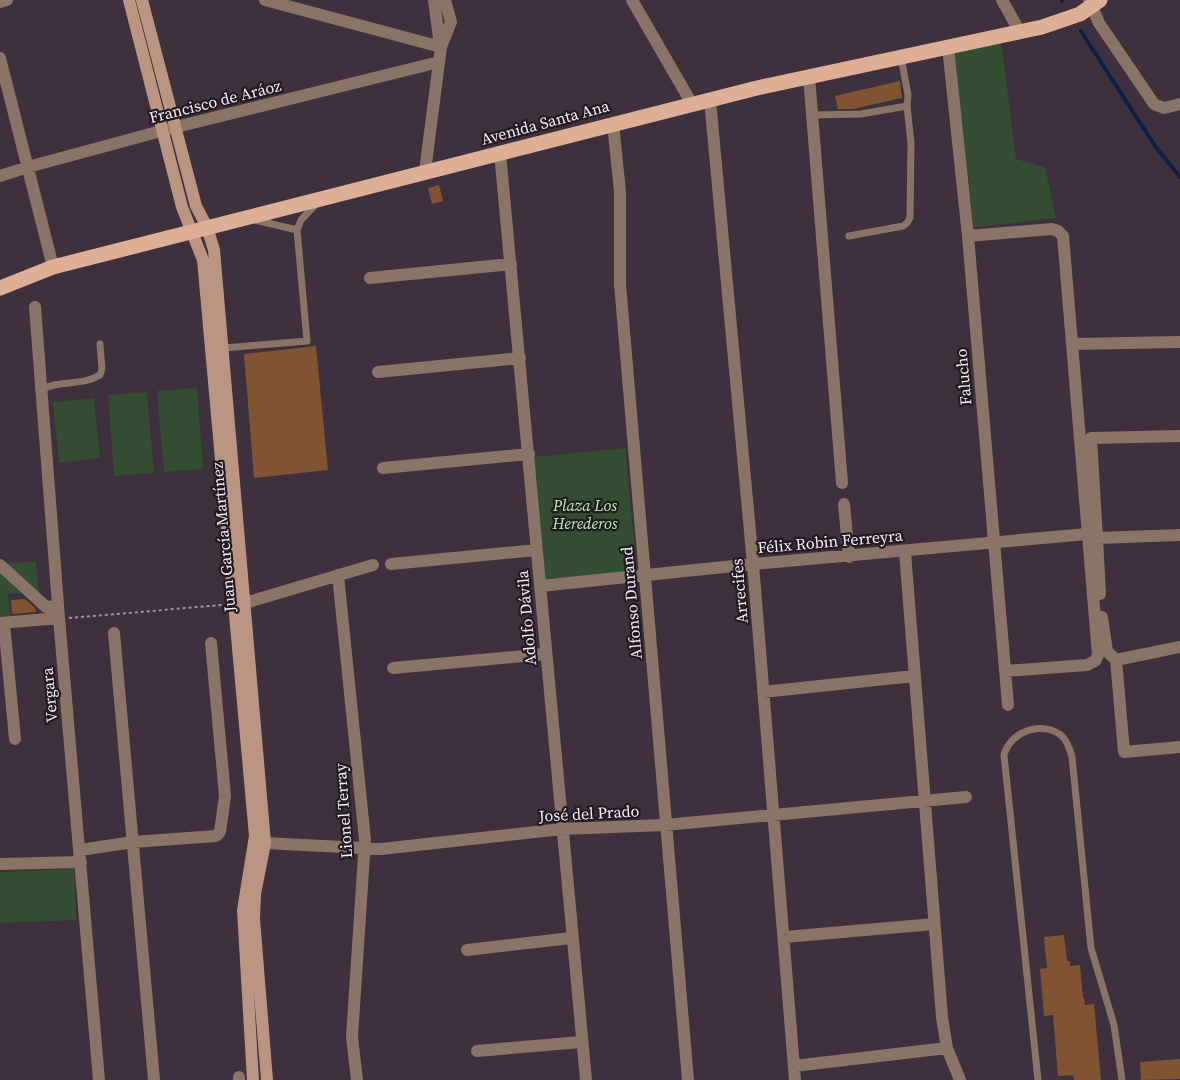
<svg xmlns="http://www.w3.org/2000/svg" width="1180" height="1080" viewBox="0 0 1180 1080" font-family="'Source Serif 4',serif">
	<rect width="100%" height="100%" fill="#3e303d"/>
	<path fill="#354d32" d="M1001 40 1016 159 1045 167 1056 218 974 227 953 50Z
		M197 388 203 469 164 472 157 391Z
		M147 392 154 473 114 476 108 395Z
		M94 398 100 458 59 463 53 402Z
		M625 448 637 572 545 579 533 457Z
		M36 561 39 592 8 594 10 616H0V564Z
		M74 869 76 920 0 923V872Z"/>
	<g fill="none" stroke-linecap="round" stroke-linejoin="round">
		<path stroke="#0c1e44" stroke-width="4" d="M1062 0V1
			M1081 31 1155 146 1180 177"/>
	</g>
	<path fill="#805333" d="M900 81 902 98 853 109H838L835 96Z
		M439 185 443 201 432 204 428 188Z
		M316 346 328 470 254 478 244 354Z
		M25 599 35 608 36 612 12 614 11 600Z
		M1064 935 1067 961H1070V966L1080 965 1083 998H1084L1085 1005 1094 1004 1101 1080H1074L1073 1075 1058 1076 1053 1015 1044 1016 1040 969 1047 968 1044 937Z
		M1180 1059V1079L1141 1080 1140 1062Z"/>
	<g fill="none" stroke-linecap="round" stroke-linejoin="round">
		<path stroke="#a0959f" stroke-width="2" stroke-dasharray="3 3" stroke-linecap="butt" d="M69 618 222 605"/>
		<path stroke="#8a7367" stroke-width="7" d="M812 115 861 114 907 106 908 95 901 57
			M255 220 297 230 301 220 316 204
			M849 236 903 226 907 223 910 218 911 143 907 106
			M224 348 307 341 297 230
			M41 390C60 379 80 387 100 375L102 369 100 344
			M1038 1080 1004 755C1010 731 1043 720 1062 736 1068 742 1070 750 1072 757L1091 948 1114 1025 1122 1080"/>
		<path stroke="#8a7367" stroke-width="12" d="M265 0 441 47
			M434 0 440 46
			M632 0 692 104
			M1002 0 1020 32
			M1089 0 1099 23 1154 104 1164 108 1180 104
			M0 2 7 0
			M948 47 968 236 1008 705
			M0 58 53 267
			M809 77 842 483
			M710 100 753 564 795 1080
			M613 123 620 192V284L688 1080
			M500 153 586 1080
			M425 171 441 47 451 22 445 0
			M0 176 28 167 176 127 439 62
			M968 236 1052 229 1058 231 1063 236 1098 655 1095 661 1087 665 1005 671
			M370 278 511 264
			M35 307 59 618 99 1080
			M1072 344 1180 342
			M378 372 520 358
			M1180 436 1091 438 1097 538 1180 535
			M383 468 529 454
			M844 504 849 557
			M1097 538 1100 594
			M905 552 942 1017 947 1048 960 1080
			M391 564 536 550
			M0 565 46 607 58 606
			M338 575 365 840 352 1037 357 1080
			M540 586 753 564 1087 534
			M245 603 373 565
			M1102 617 1107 651 1116 660
			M0 623 59 618
			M4 623 15 739
			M114 633 154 1080
			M1180 647 1116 660 1124 752 1180 747
			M393 668 545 654
			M763 692 914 676
			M256 844 265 843 381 849 562 829 665 825 966 797
			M80 850 133 842 216 836 220 832 225 796 211 643
			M0 864 81 862
			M785 937 934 924
			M467 950 571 938
			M477 1051 581 1042
			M794 1066 947 1048
			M239 1077V1080"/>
		<path stroke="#ba9582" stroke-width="12" d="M129 0 182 207 203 260 255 836 243 910 253 1080
			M142 0 196 206 207 227 214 250 265 843 255 894 254 919 267 1080"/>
		<path stroke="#deaf97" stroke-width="15" d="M0 288 53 267 757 88 1042 27 1080 14 1100 0"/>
	</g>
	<g text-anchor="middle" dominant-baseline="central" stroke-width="4.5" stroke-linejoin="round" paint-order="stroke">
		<g font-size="16" fill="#f6edf5" stroke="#211b21">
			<text transform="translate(215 101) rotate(-14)">Francisco de Aráoz</text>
			<text transform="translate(545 122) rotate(-15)">Avenida Santa Ana</text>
			<text transform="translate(963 377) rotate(-95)">Falucho</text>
			<text transform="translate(223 537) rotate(-95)">Juan García Martínez</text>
			<text transform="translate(830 541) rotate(-5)">Félix Robin Ferreyra</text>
			<text transform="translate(739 591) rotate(-95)">Arrecifes</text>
			<text transform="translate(631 603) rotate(-95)">Alfonso Durand</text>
			<text transform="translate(526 618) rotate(-95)">Adolfo Dávila</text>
			<text transform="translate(49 695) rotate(-95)">Vergara</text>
			<text transform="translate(343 811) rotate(-94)">Lionel Terray</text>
			<text transform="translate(589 813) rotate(-3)">José del Prado</text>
		</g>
		<g font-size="16" font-style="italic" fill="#b6f0af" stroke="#211b21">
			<text x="585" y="505">Plaza Los<tspan x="585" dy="18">Herederos</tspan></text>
		</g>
	</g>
</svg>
